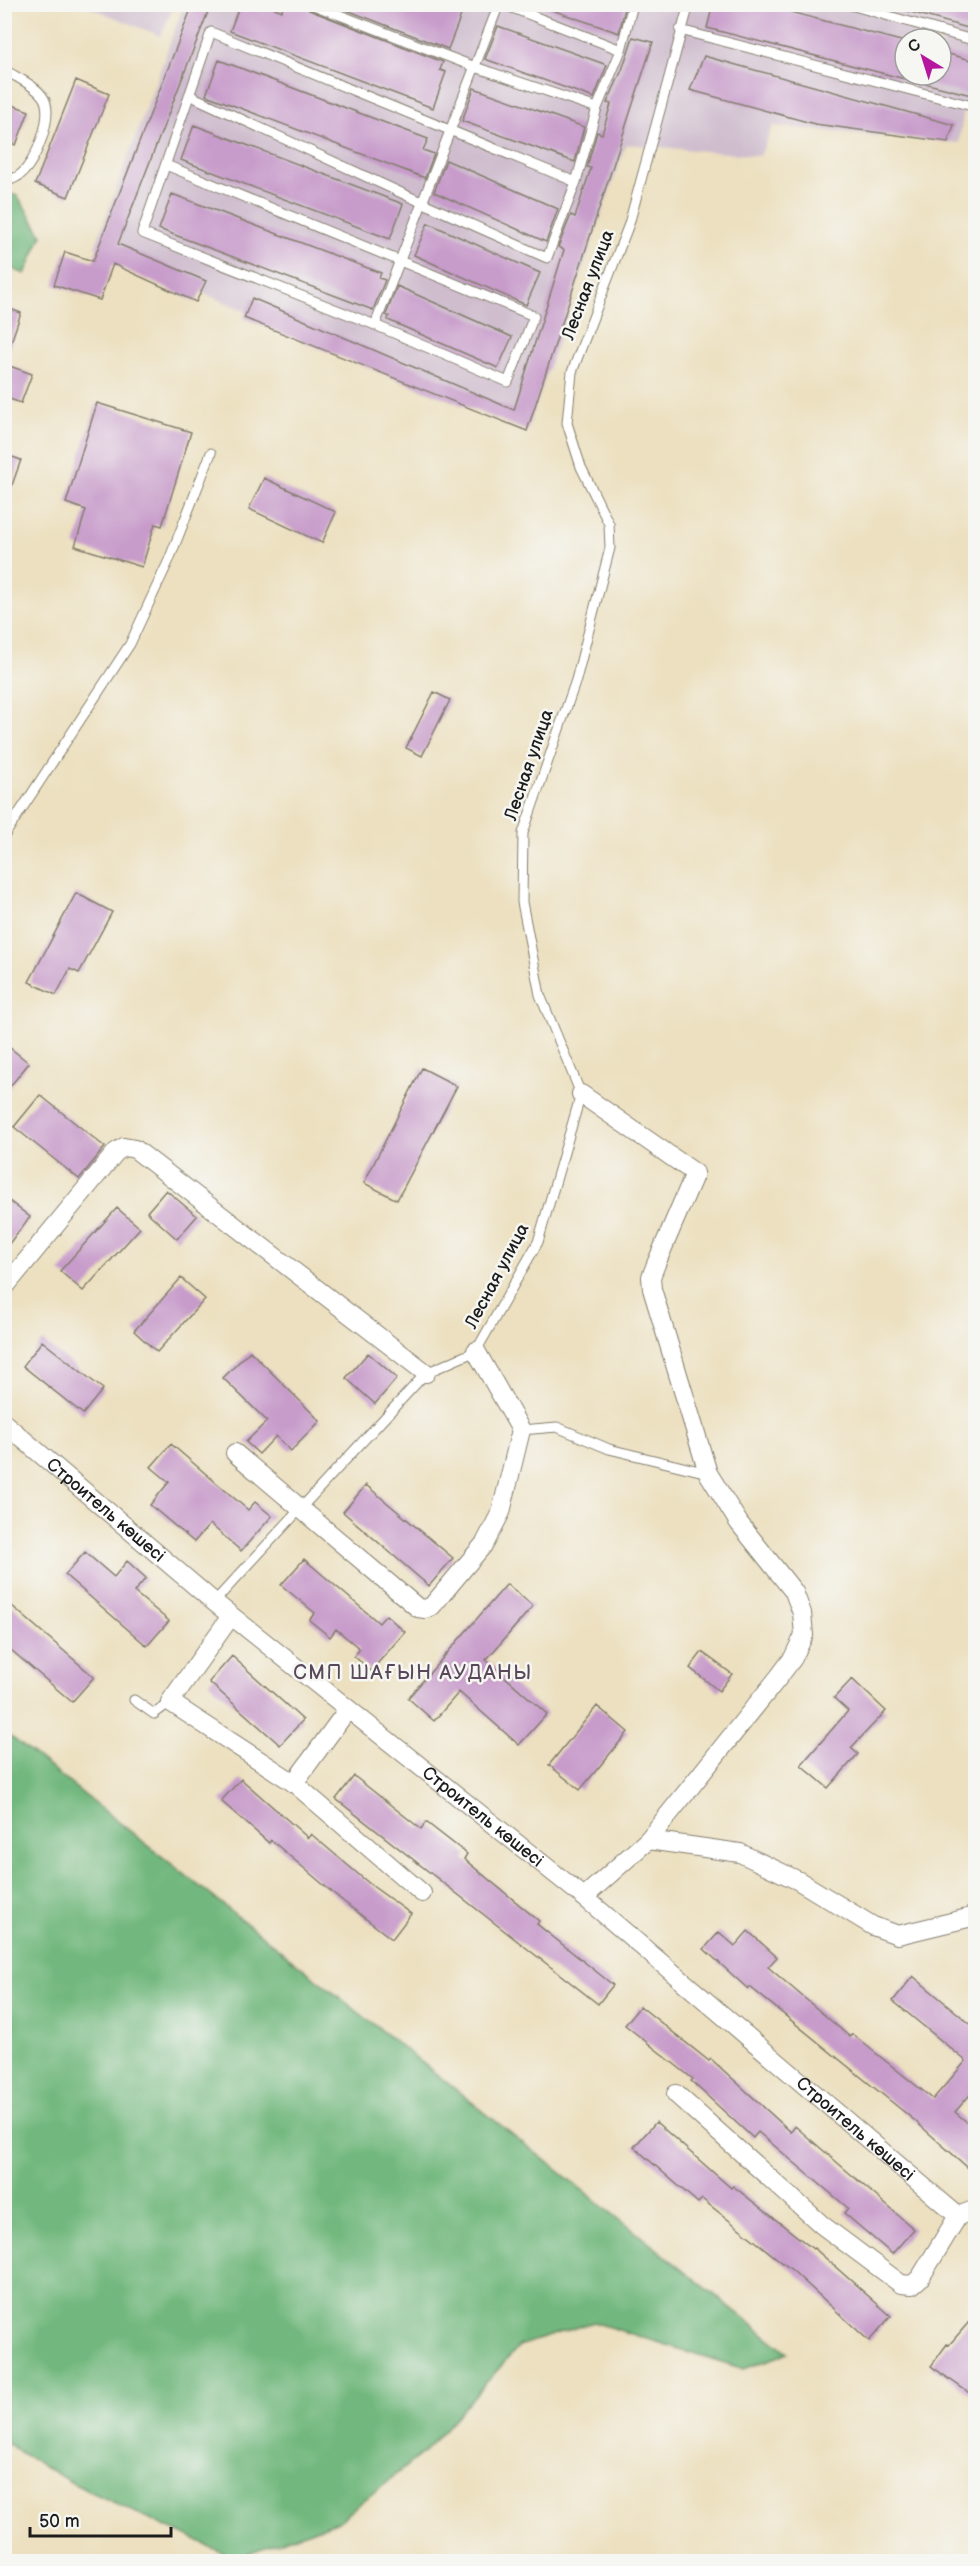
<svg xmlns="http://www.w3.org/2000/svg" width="980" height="2566" viewBox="0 0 980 2566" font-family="'Balsamiq Sans',sans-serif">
	<rect width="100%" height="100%" fill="#f6f6f2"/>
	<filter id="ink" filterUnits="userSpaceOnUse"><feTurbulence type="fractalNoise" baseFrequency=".0167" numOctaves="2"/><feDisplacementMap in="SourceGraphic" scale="12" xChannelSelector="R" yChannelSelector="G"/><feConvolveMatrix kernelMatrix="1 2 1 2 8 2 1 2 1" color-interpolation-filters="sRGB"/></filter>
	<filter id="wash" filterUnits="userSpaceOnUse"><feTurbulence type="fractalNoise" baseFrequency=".008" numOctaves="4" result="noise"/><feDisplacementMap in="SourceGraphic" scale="24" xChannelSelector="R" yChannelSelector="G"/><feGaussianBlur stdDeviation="1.35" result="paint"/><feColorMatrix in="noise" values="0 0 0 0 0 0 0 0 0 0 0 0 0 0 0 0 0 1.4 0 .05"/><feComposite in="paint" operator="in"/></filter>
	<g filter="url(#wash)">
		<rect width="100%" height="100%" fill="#ece0c0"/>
		<path fill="#cfbdce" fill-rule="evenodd" d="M84 5H174L161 36Z
			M184 5H975V110L964 109 959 143 773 126 760 156 626 144 527 431 95 247ZM905 39H941V75H905Z"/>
		<path fill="#72b87e" stroke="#476a4d" stroke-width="1.5" d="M5 195H17L42 235 25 274 5 266Z
			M4 1732H5L788 2353 744 2369 593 2322 519 2346 424 2452 338 2521 234 2558 74 2484 5 2443Z"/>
		<g id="blocks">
			<path fill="#c79bca" d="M193 4H211L118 244 206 281 196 302 113 264 100 300 54 285 65 252 93 261Z
				M240 4H265L282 11 283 4H304L309 10 443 62 440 70 446 72 433 108 230 31Z
				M331 4H447L463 10 448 49Z
				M543 4H626L619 33 543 7Z
				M713 4H760L905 42V79L707 28Z
				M901 4H975V30L900 9Z
				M498 26 607 65 594 98 485 59Z
				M633 37 653 42 527 431 244 318 252 298 514 410 564 250 558 247 571 215 575 217 591 168 587 167 597 132 602 134 611 104 607 103 622 70Z
				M941 52 975 61V96L912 80 913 75H941Z
				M704 56 954 125 948 142 815 124 690 90Z
				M219 60 428 139 423 150 434 154 425 178 206 95Z
				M76 80 109 94 68 197 35 184Z
				M474 88 584 127 575 162 462 121Z
				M4 102 29 111 16 145 4 141Z
				M194 125 403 204 390 239 181 160Z
				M446 160 558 209 546 242 434 192Z
				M172 194 381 273 379 278 385 280 373 310 159 229Z
				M428 223 540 273 526 305 414 255Z
				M397 286 512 337 498 368 388 320 389 316 386 315Z
				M4 307 21 313 7 354 4 353Z
				M4 364 32 374 21 403 4 397Z
				M97 403 191 432 162 526 155 524 142 567 75 546 86 510 66 503Z
				M4 454 21 460 7 499H4Z
				M264 478 336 512 322 543 249 509Z
				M434 692 450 700 422 756 406 748Z
				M76 893 112 912 79 973 70 969 56 995 29 982Z
				M4 1043 29 1063 4 1094Z
				M422 1068 457 1086 397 1200 364 1183Z
				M40 1095 105 1147 79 1179 14 1127Z
				M166 1190 197 1216 177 1239 147 1212Z
				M4 1197 30 1217 4 1250Z
				M117 1208 140 1228 83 1291 60 1271Z
				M181 1278 205 1299 157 1352 134 1331Z
				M42 1341 103 1389 83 1414 23 1366Z
				M250 1351 320 1421 291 1451 276 1436 259 1454 246 1442 267 1421 223 1378Z
				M368 1353 397 1378 375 1404 346 1378Z
				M171 1444 248 1510 255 1502 272 1516 241 1551 210 1524 194 1542 150 1505 169 1482 151 1467Z
				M366 1485 453 1558 429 1586 343 1512Z
				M85 1552 114 1577 127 1561 146 1578 134 1592 169 1621 147 1646 65 1575Z
				M304 1559 379 1623 386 1615 405 1632 371 1671 354 1656 360 1649 336 1629 330 1637 309 1620 315 1613 281 1585Z
				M507 1584 533 1606 486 1660 547 1714 519 1745 459 1692 434 1721 408 1698Z
				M4 1599 94 1677 72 1702 4 1644Z
				M702 1652 732 1674 719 1691 690 1668Z
				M232 1656 303 1720 280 1745 209 1682Z
				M852 1679 886 1711 851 1748 858 1754 828 1788 801 1765 848 1711 834 1698Z
				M597 1706 628 1732 580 1790 549 1765Z
				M354 1776 421 1829 426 1822 467 1854 464 1859 539 1921 537 1924 613 1985 598 2004 336 1799Z
				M241 1779 308 1838 311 1834 371 1885 411 1914 392 1939 339 1898 271 1840 269 1843 221 1801Z
				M748 1931 777 1957 768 1967 850 2037 852 2034 933 2099 966 2061 893 2001 913 1976 975 2028V2089L955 2112 975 2129V2174L914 2120 750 1987 748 1989 704 1949 719 1932 735 1946Z
				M640 2006 709 2061 711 2059 791 2132 795 2126 914 2229 892 2254 844 2213 848 2208 758 2132 753 2138 691 2081 693 2079 625 2025Z
				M656 2122 731 2188 733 2186 813 2249 814 2248 891 2316 869 2341 793 2271 702 2199 698 2203 634 2147Z
				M975 2315V2397L931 2366 947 2344 949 2345Z"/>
		</g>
	</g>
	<g filter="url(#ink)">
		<use href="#blocks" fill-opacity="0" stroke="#847e6e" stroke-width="1.5"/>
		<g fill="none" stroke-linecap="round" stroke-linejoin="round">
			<defs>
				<path id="lane" d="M311 4 475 67 597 108
					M502 4 621 50 633 4
					M847 4 976 41
					M680 30 976 107
					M189 95 421 202 547 258 576 182 597 108 621 50
					M166 165 534 316 508 382 375 325 142 233 211 32 576 182
					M4 182C10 180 17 178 21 174 36 162 55 114 43 97 35 85 17 78 5 70
					M375 325 499 4
					M4 836 130 644 169 560 211 453
					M521 1430 557 1427 609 1449 708 1473
					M214 1602 426 1373 476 1351 538 1242 581 1094 540 995 522 902 523 833 576 680 610 548 609 524 581 467 567 423 572 372 629 224 689 4
					M134 1700 154 1714 170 1702"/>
				<g id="street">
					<path d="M581 1094 695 1173 656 1264 651 1277 652 1289 708 1473 739 1523 794 1592 802 1613 804 1635 793 1658 778 1678 648 1840 584 1897"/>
					<path d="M4 1288 116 1152 124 1147 135 1149 426 1373"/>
					<path id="s1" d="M4 1423 214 1602 584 1897 958 2216"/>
					<path d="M235 1453 418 1608 425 1609 432 1606 485 1543 501 1512 521 1430 476 1351"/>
					<path d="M231 1616 170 1702 294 1783 422 1893"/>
					<path d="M294 1783 348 1709"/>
					<path d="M648 1840 740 1853 799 1881 873 1926 898 1935 968 1918 976 1914"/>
					<path d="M676 2094 822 2225 901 2284 912 2285 920 2278 958 2216 976 2209"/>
				</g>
			</defs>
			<use href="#lane" stroke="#847e6e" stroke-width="11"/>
			<use href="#street" stroke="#847e6e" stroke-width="20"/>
			<use href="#lane" stroke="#fff" stroke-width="9"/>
			<use href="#street" stroke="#fff" stroke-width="18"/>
		</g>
	</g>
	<g text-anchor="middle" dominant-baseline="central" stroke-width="5" stroke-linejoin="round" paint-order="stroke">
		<g font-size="18" fill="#1c1c1c" stroke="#f6f6f2">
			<text transform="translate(588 285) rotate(-69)">Лесная улица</text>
			<text transform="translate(529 765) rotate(-71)">Лесная улица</text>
			<text transform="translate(497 1276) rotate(-62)">Лесная улица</text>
			<text stroke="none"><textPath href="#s1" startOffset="134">Строитель көшесі</textPath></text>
			<text stroke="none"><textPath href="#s1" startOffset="620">Строитель көшесі</textPath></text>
			<text stroke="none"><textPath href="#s1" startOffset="1106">Строитель көшесі</textPath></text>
		</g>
		<g font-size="20" letter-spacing="1.5" fill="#584859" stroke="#f6f6f2">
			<text x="413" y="1673">СМП ШАҒЫН АУДАНЫ</text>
		</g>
	</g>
	<rect width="980" height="2566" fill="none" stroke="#f6f6f2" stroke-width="24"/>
	<g transform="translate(923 57) rotate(322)"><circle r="28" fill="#f6f6f2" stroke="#9f9f9c" stroke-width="1.5"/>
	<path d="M0-4.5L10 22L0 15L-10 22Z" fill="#b5179e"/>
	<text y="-9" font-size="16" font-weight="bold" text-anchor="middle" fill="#1c1c1c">С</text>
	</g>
	<path d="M30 2527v9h141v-9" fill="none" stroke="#1c1c1c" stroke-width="3"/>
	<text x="39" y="2527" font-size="18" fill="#1c1c1c" stroke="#f6f6f2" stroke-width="4.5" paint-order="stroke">50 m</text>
</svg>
